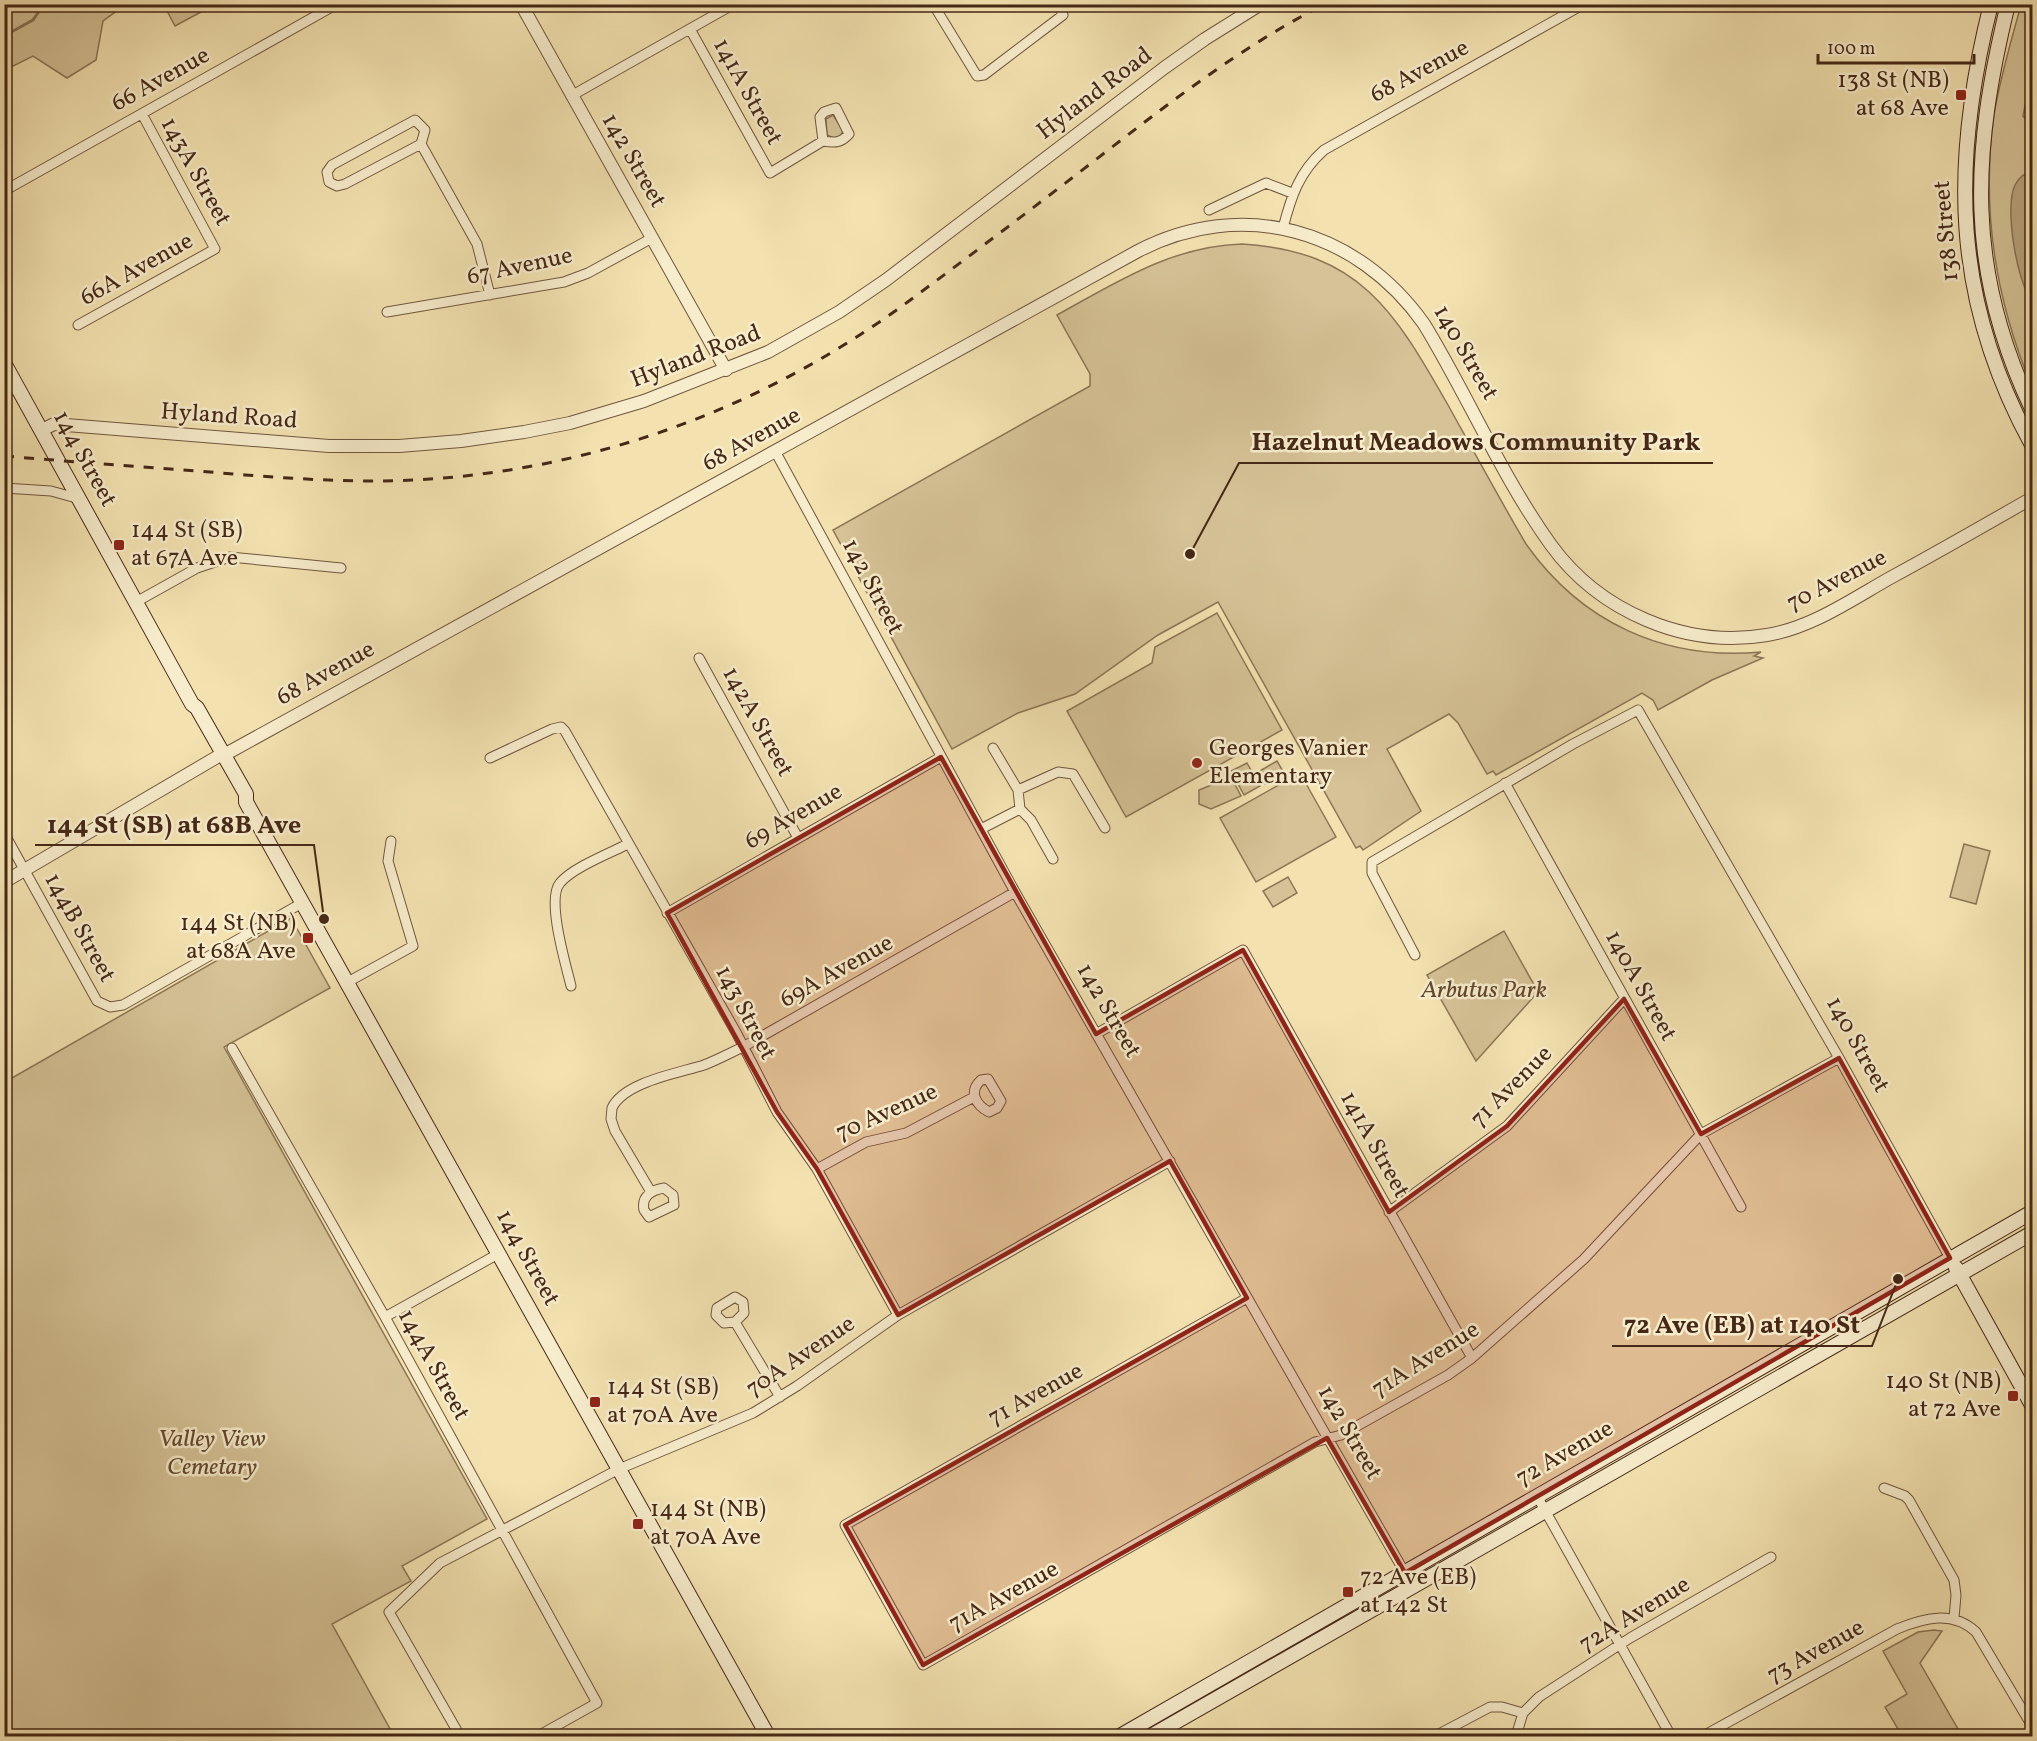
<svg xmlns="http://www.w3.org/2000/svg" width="2037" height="1741" viewBox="0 0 2037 1741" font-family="Vollkorn,serif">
	<rect width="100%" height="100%" fill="#f3e2b0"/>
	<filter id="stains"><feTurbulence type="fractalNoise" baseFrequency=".00333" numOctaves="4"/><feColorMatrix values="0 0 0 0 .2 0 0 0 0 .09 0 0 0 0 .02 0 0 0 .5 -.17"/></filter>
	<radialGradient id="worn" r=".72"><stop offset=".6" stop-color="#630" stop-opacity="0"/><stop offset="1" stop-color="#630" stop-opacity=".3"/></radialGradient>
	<path fill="#d5c296" stroke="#8d7556" stroke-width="1.5" d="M5 4H125V5L103 21 96 60 67 78 33 56 5 70Z
		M2032 4V387C1996 301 1981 208 1994 115 2000 78 2011 41 2021 5Z
		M158 5 214 4V5L175 26 166 9Z
		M833 115 843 130 841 136 834 138 827 135 826 119Z
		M1242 244C1360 251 1395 312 1448 405 1474 452 1499 498 1526 544 1581 622 1664 661 1761 652L1754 656 1763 658 1712 680 1658 710 1653 700 1642 693 1496 775 1493 771 1487 774 1458 723 1449 714 1387 749 1421 811 1363 850 1360 846 1356 848 1218 602 1158 635 1075 694 1018 713 952 749 833 530 1090 386V374L1057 315C1117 282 1172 246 1242 244Z
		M1217 613 1282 730 1126 817 1067 711 1152 663 1155 647Z
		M1277 761 1284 773 1265 784 1258 772Z
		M1247 763 1260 786 1244 795 1231 771Z
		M1300 773 1336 837 1256 882 1220 818Z
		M1231 777 1241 796 1211 809 1199 804V790Z
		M1964 844 1990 851 1976 904 1950 897Z
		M1288 877 1297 893 1273 907 1263 891Z
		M291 918 330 988 224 1047 487 1519 402 1566 411 1581 332 1624 394 1736H5V1082Z
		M1504 931 1538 992 1476 1061 1427 975Z
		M1934 1630 1942 1631 1920 1663 1962 1736H1902L1885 1707 1907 1694 1883 1651 1918 1632Z"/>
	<path fill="#b8a37c" stroke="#8a7254" stroke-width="1.5" d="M2032 71V128L2023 116Z
		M2032 171V301C2017 283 2004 207 2015 185 2019 177 2024 174 2032 171Z"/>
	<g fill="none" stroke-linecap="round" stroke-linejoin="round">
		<path stroke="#8a7254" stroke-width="3" d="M4 36 33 20 44 4"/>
		<defs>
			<path id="minor" d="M933 4 977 76 984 75 1063 15 1058 4
				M690 29 770 173 823 141C835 143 841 143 849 134L836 108 824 112 820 117 823 141
				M571 96 734 4
				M415 120 425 130 421 144 345 184 337 186 329 182 327 172 332 165Z
				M421 144 477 244 490 295
				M4 191 337 4
				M1209 210 1266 183 1292 193
				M1283 228C1291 197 1299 172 1324 150L1584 4
				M387 312 564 282 588 273 652 238
				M78 325 215 249 142 114
				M775 451 1015 892 1413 1587
				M4 488 51 491 80 499
				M136 602 197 568 230 557 341 568
				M699 658 797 836
				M993 748 1018 790 1020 809 1031 820 1053 859
				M490 758 552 729 561 727 565 731 737 1034 777 1112 817 1169 898 1315
				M1505 783 1741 1207
				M1018 790 1058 772 1073 774 1105 828
				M981 829 1020 809
				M4 833 97 1001 110 1007 123 1005 302 903
				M667 913 941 757
				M1415 955 1372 873V862L1573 744 1638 710 1839 1058 1950 1258
				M346 983 413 946 388 861 391 841
				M571 986C566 965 546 899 560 883 572 868 610 853 628 844
				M1096 1034 1243 950 1472 1358
				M232 1048 385 1317 597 1703 538 1736
				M988 1079 1001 1101 997 1108 989 1112C976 1105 968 1092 981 1080Z
				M817 1169 866 1142 906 1133 974 1097
				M664 1188 673 1195 674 1205 649 1217 644 1210C641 1196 652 1190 664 1188Z
				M651 1192 615 1131 611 1119 612 1108C624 1082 679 1073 704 1065 717 1060 730 1053 743 1047L1015 892
				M1389 1212 1507 1126 1624 999
				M735 1297 743 1302 744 1313 735 1322 724 1323 716 1315 717 1308Z
				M1247 1298 845 1525 923 1665 1315 1442 1341 1435 1448 1375 1472 1358 1584 1259 1701 1134 1839 1058
				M385 1317 498 1254
				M735 1322 780 1397
				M1884 1488 1905 1496 1909 1500 1954 1580 1956 1595 1954 1618
				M1537 1496 1671 1736
				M460 1736 389 1612 440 1563 619 1469 753 1413 797 1386 898 1315 1170 1161
				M1435 1736 1490 1707H1502L1523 1713
				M1516 1736 1523 1713 1539 1697 1630 1638 1771 1557
				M1703 1736 1897 1629C1924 1618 1952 1610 1976 1632L2032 1726"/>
			<path id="tertiary" d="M521 4 726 370
				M42 430 54 424 329 446H399L461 441 524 432 570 423 644 401 768 352 839 312 886 280 1164 68 1205 39 1261 4
				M224 755 1138 251C1242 197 1357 229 1424 324 1468 396 1502 477 1551 545 1599 611 1685 649 1767 635 1811 628 1851 600 1890 578 1938 552 1985 525 2032 498
				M4 882 217 757"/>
			<path id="secondary" d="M1991 4C1951 163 1952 299 2032 445
				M2008 4C1972 152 1965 268 2032 409
				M4 363 192 704 197 708 246 794V802L768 1736
				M1956 1268 2032 1405
				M1120 1736 2032 1212
				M1151 1736 2032 1233"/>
		</defs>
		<use href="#minor" stroke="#70563d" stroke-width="11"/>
		<use href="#tertiary" stroke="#70563d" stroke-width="14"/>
		<use href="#secondary" stroke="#452817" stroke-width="16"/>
		<use href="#minor" stroke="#f7eccc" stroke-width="9"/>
		<use href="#tertiary" stroke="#f7eccc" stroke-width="12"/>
		<use href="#secondary" stroke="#f7eccc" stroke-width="14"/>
		<path stroke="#452817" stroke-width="3" stroke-dasharray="10 10" stroke-linecap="butt" d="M4 456C85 463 165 468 245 475 301 479 357 483 414 480 593 471 764 408 909 301 975 252 1041 202 1107 151 1177 97 1246 44 1325 4"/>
	</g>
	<path fill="#8f2418" fill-opacity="0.2" stroke="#8f2418" stroke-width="4.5" stroke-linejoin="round" d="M941 757 1096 1034 1243 950 1389 1212 1507 1126 1624 999 1701 1134 1839 1058 1950 1258 1405 1573 1327 1438 923 1665 845 1525 1247 1298 1170 1161 898 1315 817 1169 777 1112 667 913Z"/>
	<g fill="#8f2418" stroke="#f7eccc" stroke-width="2">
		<rect x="1955" y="89" width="12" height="12" rx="3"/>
		<rect x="113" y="539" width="12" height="12" rx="3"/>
		<circle cx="1197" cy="763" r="6"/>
		<rect x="302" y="932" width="12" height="12" rx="3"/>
		<rect x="2007" y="1390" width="12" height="12" rx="3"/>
		<rect x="589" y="1396" width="12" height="12" rx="3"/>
		<rect x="632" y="1518" width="12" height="12" rx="3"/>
		<rect x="1342" y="1586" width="12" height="12" rx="3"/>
	</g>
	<g text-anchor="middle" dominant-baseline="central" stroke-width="5" stroke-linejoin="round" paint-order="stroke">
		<g font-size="24" fill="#452817" stroke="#f7eccc">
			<text transform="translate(1420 72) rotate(-28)">68 Avenue</text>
			<text transform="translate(161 80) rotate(-29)">66 Avenue</text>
			<text transform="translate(747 92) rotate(61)">141A Street</text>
			<text transform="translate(1095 94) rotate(-37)">Hyland Road</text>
			<text transform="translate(633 161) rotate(60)">142 Street</text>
			<text transform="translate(195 172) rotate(61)">143A Street</text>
			<text transform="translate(1947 231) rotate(-95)">138 Street</text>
			<text transform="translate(520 267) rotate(-12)">67 Avenue</text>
			<text transform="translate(137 270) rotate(-29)">66A Avenue</text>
			<text transform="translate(1465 353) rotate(60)">140 Street</text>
			<text transform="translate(696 357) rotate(-21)">Hyland Road</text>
			<text transform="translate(229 417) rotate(4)">Hyland Road</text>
			<text transform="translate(752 440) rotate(-29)">68 Avenue</text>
			<text transform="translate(84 459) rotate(61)">144 Street</text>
			<text transform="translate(1837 581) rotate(-27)">70 Avenue</text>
			<text transform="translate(872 587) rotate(62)">142 Street</text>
			<text transform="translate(326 674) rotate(-29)">68 Avenue</text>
			<text transform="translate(757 722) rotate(61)">142A Street</text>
			<text transform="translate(794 817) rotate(-30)">69 Avenue</text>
			<text transform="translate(79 928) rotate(61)">144B Street</text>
			<text transform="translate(837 972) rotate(-29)">69A Avenue</text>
			<text transform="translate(1640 986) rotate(61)">140A Street</text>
			<text transform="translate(1108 1011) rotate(60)">142 Street</text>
			<text transform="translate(745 1013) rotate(62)">143 Street</text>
			<text transform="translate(1857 1045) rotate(61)">140 Street</text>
			<text transform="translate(1512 1087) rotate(-45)">71 Avenue</text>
			<text transform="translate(887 1113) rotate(-24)">70 Avenue</text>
			<text transform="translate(1374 1145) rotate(61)">141A Street</text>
			<text transform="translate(527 1258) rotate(61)">144 Street</text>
			<text transform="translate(801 1357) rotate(-34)">70A Avenue</text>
			<text transform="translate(1426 1360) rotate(-32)">71A Avenue</text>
			<text transform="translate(433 1365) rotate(61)">144A Street</text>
			<text transform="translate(1036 1395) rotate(-29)">71 Avenue</text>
			<text transform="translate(1349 1433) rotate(60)">142 Street</text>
			<text transform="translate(1565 1454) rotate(-30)">72 Avenue</text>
			<text transform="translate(1004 1597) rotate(-29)">71A Avenue</text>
			<text transform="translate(1635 1615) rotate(-31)">72A Avenue</text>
			<text transform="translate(1816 1652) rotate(-29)">73 Avenue</text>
		</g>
		<g font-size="24" fill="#452817" stroke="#f7eccc" text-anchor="start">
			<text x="1949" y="81" text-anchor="end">138 St (NB)<tspan x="1949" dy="28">at 68 Ave</tspan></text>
			<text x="131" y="531">144 St (SB)<tspan x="131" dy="28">at 67A Ave</tspan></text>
			<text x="1209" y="749">Georges Vanier<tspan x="1209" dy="28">Elementary</tspan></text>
			<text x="296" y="924" text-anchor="end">144 St (NB)<tspan x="296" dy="28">at 68A Ave</tspan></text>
			<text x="2001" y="1382" text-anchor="end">140 St (NB)<tspan x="2001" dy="28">at 72 Ave</tspan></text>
			<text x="607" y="1388">144 St (SB)<tspan x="607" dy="28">at 70A Ave</tspan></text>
			<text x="650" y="1510">144 St (NB)<tspan x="650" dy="28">at 70A Ave</tspan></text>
			<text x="1360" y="1578">72 Ave (EB)<tspan x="1360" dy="28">at 142 St</tspan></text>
		</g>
		<g font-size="24" font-style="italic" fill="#624730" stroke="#f7eccc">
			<text x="1484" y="991">Arbutus Park</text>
			<text x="212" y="1440">Valley View<tspan x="212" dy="28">Cemetary</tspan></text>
		</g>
	</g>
	<path fill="none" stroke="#452817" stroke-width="2" d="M1190 554L1239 463H1713M324 919L314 845H35M1898 1279L1872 1346H1612"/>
	<g fill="#452817" stroke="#f7eccc" stroke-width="2">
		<circle cx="1190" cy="554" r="6"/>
		<circle cx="324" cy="919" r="6"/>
		<circle cx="1898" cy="1279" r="6"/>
	</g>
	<g font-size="26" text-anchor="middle" font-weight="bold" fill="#452817" stroke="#f7eccc" stroke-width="5" stroke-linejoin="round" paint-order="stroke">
		<text x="1476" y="450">Hazelnut Meadows Community Park</text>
		<text x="174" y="833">144 St (SB) at 68B Ave</text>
		<text x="1742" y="1333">72 Ave (EB) at 140 St</text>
	</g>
	<rect width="2037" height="1741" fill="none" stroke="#f3e2b0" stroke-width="24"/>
	<rect x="6" y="6" width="2025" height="1729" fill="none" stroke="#452817" stroke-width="3"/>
	<rect x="12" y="12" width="2013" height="1717" fill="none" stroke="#452817" stroke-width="1.5"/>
	<path d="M1818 54v9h156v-9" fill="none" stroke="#452817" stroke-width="3"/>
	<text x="1827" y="54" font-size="18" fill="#452817" stroke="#f7eccc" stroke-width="4.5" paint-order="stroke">100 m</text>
	<rect width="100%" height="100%" filter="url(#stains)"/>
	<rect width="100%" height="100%" fill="url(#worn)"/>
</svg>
